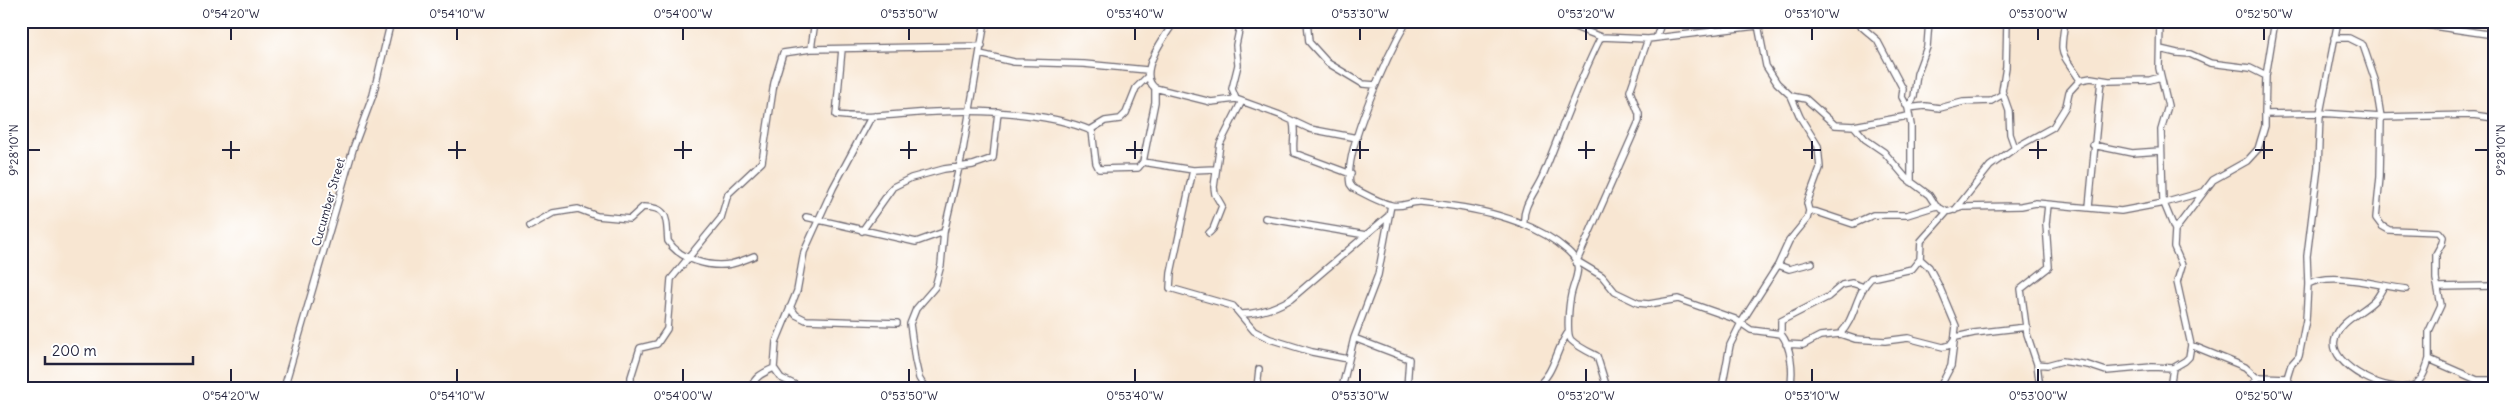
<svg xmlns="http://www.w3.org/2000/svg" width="2515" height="409" viewBox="0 0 2515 409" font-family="Delius,sans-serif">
	<rect width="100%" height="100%" fill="#fff"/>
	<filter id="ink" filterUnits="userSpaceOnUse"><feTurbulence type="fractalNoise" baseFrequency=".02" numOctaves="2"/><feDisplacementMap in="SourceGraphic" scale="10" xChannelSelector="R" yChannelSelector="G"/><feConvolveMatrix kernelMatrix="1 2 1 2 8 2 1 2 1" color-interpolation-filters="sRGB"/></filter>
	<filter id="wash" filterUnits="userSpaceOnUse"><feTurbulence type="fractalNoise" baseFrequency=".0096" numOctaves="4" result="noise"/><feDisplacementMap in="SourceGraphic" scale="20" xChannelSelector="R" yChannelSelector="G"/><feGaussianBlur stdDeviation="1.12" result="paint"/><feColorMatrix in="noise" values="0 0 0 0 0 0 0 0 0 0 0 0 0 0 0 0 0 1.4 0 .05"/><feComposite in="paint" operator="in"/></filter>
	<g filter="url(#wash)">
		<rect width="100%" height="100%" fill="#f8e6d2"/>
	</g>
	<g filter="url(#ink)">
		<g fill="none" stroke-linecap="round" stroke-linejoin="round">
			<defs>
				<path id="street" d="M1307 21 1309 42 1328 63 1363 84 1376 85
					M1407 21C1389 52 1343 150 1350 184L1353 188C1365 194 1378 202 1391 205 1402 208 1411 201 1421 202 1470 207 1530 217 1568 251 1585 266 1575 277 1571 295 1569 304 1566 334 1571 340 1578 347 1589 352 1597 356L1607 388
					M1559 21 1601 37 1648 39 1798 21
					M1712 21 1713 31
					M1855 21 1877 40 1903 89 1902 97 1908 108 1925 106 1940 108 1963 102 1991 101 2003 94
					M2007 21 2006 67 2002 91 2009 111 2010 134 2015 148
					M2065 21C2059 59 2061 50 2080 80
					M2160 21 2159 68 2168 106 2161 130 2163 201 2175 230
					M2399 21 2494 35
					M1656 38 1662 21
					M1648 39 1630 91 1639 114V121L1577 261 1602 276 1615 292 1638 303 1649 304 1678 299 1735 319 1751 330 1781 334C1791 346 1794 372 1790 388
					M811 49 982 46
					M842 49 836 115C860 118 882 116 905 114 961 109 1040 109 1092 131L1096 163 1099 169 1138 168 1143 162 1155 102V88C1136 73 1165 36 1175 21
					M2160 49 2177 53 2190 54 2210 63 2250 68 2266 76 2265 114
					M980 54 1014 62 1084 64 1147 70 1148 76 1136 88 1126 113 1120 119 1105 121 1090 130
					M2266 76 2275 21
					M1155 88 1211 102 1236 99 1280 115 1310 129 1357 138
					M1791 96 1806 99 1835 125 1854 126 1908 116
					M1236 99 1232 89 1238 65 1236 45 1241 21
					M2494 118 2473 115 2381 117 2380 177 2376 218 2382 226 2389 230 2439 232 2443 237 2442 243 2436 254V279L2441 305 2429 331V359L2477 380H2494
					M1293 122C1296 133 1292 142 1294 153L1351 174
					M1854 126 1865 139 1884 152 1906 178 1929 195 1936 206
					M2093 145 2132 153 2160 151
					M1143 162 1193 170 1215 169
					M1193 170 1171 273 1170 288 1233 306 1254 331 1270 339 1312 352 1348 359
					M1911 182V125L1908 108 1914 97 1917 74 1927 47 1929 21
					M2089 207 2101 80
					M1955 210 1990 166 2015 148 2053 127 2066 106 2069 92 2080 80 2091 78 2109 81 2150 80 2160 77
					M1809 211 1817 212 1853 224 1873 215H1907L1936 206 1947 212
					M806 217 916 242 944 232
					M1265 218 1366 235
					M1524 224C1522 205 1536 192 1543 175 1562 129 1578 82 1601 37
					M530 226 553 213 578 209 597 216 630 219 643 207C670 207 666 220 668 241 680 260 711 268 731 264 739 262 747 259 754 256
					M862 231 893 187 911 178 944 169 973 165 993 158 998 112
					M1209 233 1213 229 1222 206 1215 194 1214 187 1220 144 1241 103
					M1778 265 1789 269 1812 263
					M2308 284C2333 271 2378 286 2406 289
					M2384 286C2381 291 2379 296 2375 300 2364 312 2340 320 2335 339 2327 365 2392 397 2414 385 2423 380 2426 368 2429 359
					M2438 287 2494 286
					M790 307 796 315 806 320 897 323
					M1241 314C1259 314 1275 308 1291 299L1387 217
					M1781 334V321L1828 297 1842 285 1852 283 1864 287
					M1840 334C1856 318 1855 294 1871 278L1912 269 1920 259
					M1354 338 1409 359 1407 388
					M1786 344 1803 345 1820 336 1840 334 1855 339 1885 341 1908 338 1943 347 1950 345 1956 337 1974 333 2027 327
					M2191 345 2245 367 2257 378
					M2037 364 2047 365 2062 361 2088 365 2106 371 2152 367 2173 368 2185 361 2189 357 2191 345 2177 282 2182 265 2174 247 2175 230 2213 180 2247 161 2258 149 2265 126V114L2320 113 2381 117 2375 80 2363 45 2349 38H2334
					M774 368 781 378 802 388
					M2287 378 2293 388
					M1940 387 1951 366 1956 326 1940 288 1929 267 1920 259 1921 241 1947 212 1963 207 2021 206 2036 203 2121 211 2164 203 2203 192
					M284 388 354 146 373 95 391 21
					M631 388V377L640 348 657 344 667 329 671 279 721 218 728 194 762 162 774 83 783 53 811 49 815 21
					M751 388C755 376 763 373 774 368L776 342 797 291 804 252 833 188 869 121 875 116
					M925 388 919 378 915 360 910 324 916 309 935 287 941 265 944 232 963 150 985 21
					M1257 388 1259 369
					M1342 388 1354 338 1378 275 1391 205
					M1535 388C1555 373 1554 354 1567 334
					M1722 388 1730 345 1741 323 1778 265 1789 241 1807 219 1809 211 1807 203 1820 168 1818 146 1800 117 1791 96 1777 83 1766 66 1758 25
					M2040 388 2037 364 2027 334 2021 289 2049 267 2046 224 2048 205
					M2170 388 2173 368
					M2249 388 2259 377 2287 378 2291 365 2299 356 2306 320 2308 284 2307 256 2318 167 2320 113 2338 21"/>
			</defs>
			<use href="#street" stroke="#6d6770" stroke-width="8"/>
			<use href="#street" stroke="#fff" stroke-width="5.5"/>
		</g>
	</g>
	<path fill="none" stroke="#22223b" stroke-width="2" d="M231 28V40M457 28V40M683 28V40M909 28V40M1135 28V40M1360 28V40M1586 28V40M1812 28V40M2038 28V40M2264 28V40M231 141V159M457 141V159M683 141V159M909 141V159M1135 141V159M1360 141V159M1586 141V159M1812 141V159M2038 141V159M2264 141V159M28 150H40M222 150H240M448 150H466M674 150H692M900 150H917M1126 150H1143M1352 150H1369M1578 150H1595M1803 150H1821M2029 150H2047M2255 150H2273M2475 150H2488M231 369V382M457 369V382M683 369V382M909 369V382M1135 369V382M1360 369V382M1586 369V382M1812 369V382M2038 369V382M2264 369V382"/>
	<g text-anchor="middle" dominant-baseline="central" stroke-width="4" stroke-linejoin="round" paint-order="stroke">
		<g font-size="12" fill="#22223b" stroke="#fff">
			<text transform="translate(328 202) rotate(-74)">Cucumber Street</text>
		</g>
	</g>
	<rect width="2515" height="409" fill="none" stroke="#fff" stroke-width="55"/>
	<path d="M45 356v8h148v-8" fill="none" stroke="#22223b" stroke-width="2.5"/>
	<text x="52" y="356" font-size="15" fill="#22223b" stroke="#ffffff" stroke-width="4" paint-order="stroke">200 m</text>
	<rect x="28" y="28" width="2460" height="354" fill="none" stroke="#22223b" stroke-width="2"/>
	<g font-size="12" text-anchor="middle" fill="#22223b">
		<text x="231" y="18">0°54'20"W</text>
		<text x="457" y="18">0°54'10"W</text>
		<text x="683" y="18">0°54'00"W</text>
		<text x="909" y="18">0°53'50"W</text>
		<text x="1135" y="18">0°53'40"W</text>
		<text x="1360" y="18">0°53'30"W</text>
		<text x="1586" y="18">0°53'20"W</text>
		<text x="1812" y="18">0°53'10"W</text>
		<text x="2038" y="18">0°53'00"W</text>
		<text x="2264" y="18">0°52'50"W</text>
		<text transform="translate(14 150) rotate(-90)" y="4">9°28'10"N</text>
		<text transform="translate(2501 150) rotate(-90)" y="4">9°28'10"N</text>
		<text x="231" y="400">0°54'20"W</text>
		<text x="457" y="400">0°54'10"W</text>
		<text x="683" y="400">0°54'00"W</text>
		<text x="909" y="400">0°53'50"W</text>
		<text x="1135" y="400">0°53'40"W</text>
		<text x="1360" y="400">0°53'30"W</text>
		<text x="1586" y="400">0°53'20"W</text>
		<text x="1812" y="400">0°53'10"W</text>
		<text x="2038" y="400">0°53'00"W</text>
		<text x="2264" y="400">0°52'50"W</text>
	</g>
</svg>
